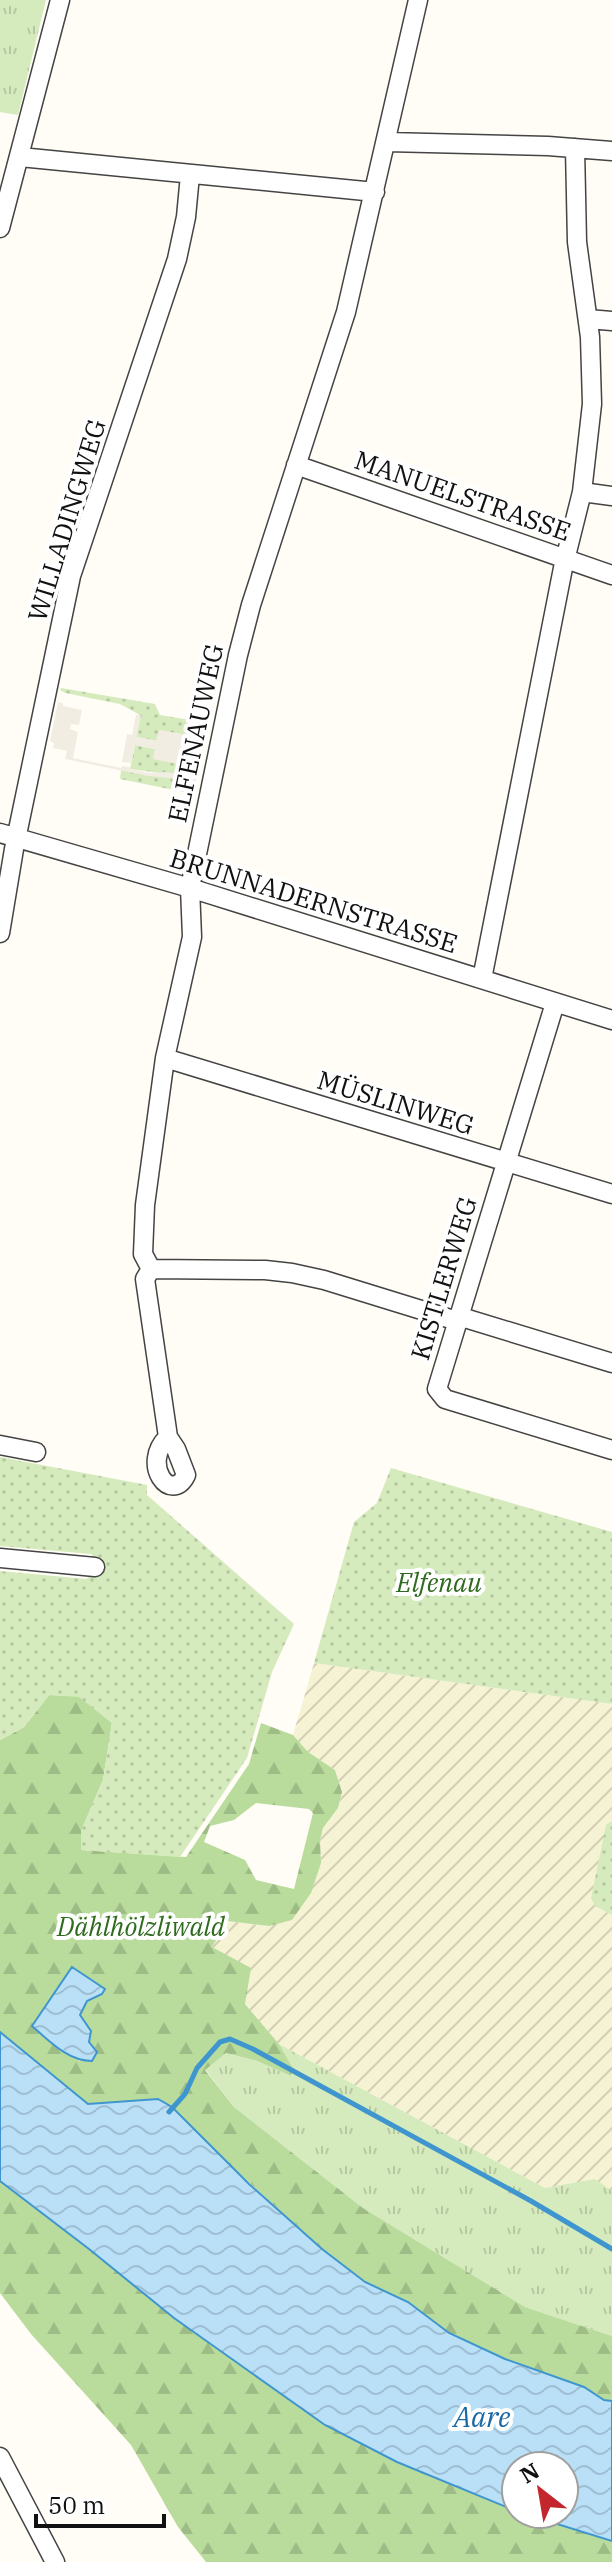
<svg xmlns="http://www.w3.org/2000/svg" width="612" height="2562" viewBox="0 0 612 2562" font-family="'IBM Plex Serif',serif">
	<defs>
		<pattern id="farmland-furrows" width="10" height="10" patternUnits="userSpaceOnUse" patternTransform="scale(2)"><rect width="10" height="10" fill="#f6f3d4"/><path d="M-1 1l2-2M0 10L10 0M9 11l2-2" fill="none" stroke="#d2cfb5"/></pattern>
		<pattern id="grass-tufts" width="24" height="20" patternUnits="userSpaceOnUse" patternTransform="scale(2)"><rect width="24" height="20" fill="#d5ebbd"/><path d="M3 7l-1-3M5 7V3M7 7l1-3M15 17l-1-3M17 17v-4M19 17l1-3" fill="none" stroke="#b6c8a1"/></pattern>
		<pattern id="forest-firs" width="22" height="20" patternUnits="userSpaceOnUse" patternTransform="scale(2)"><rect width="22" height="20" fill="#b9dc9c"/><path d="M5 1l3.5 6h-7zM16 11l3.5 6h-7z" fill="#9ebc85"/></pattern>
		<pattern id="park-dots" width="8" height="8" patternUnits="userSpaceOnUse" patternTransform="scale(2)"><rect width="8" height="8" fill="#d5ebbd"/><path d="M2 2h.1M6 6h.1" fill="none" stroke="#b6c8a1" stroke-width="1.8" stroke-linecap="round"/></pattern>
		<pattern id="water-waves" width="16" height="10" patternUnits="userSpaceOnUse" patternTransform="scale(2)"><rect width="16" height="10" fill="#b9e0f7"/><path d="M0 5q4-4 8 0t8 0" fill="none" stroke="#9ebfd3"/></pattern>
	</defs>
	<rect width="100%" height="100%" fill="#fffdf5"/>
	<path fill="url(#farmland-furrows)" d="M314 1663 612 1704V1821L606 1826 595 1906 612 1915V2191L595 2180 545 2188 279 2044 245 2004 212 1947 228 1921 269 1926 321 1863 320 1840 323 1828 338 1808 342 1792 335 1770 307 1752 293 1735Z"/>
	<path fill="url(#grass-tufts)" d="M0 0H46L18 115 0 112Z
		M279 2044 545 2188 595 2179 612 2191V2336L525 2307 363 2208 234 2107 205 2069 226 2053 257 2061 291 2076 293 2068Z"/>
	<path fill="url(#forest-firs)" fill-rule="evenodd" d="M49 1695 79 1696 112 1723 103 1780 81 1831 82 1850 186 1857 249 1764 261 1723 293 1735 308 1752 335 1770 342 1792 338 1808 323 1828 320 1840 321 1863 311 1893 292 1920 269 1926 228 1921 212 1947 251 1968 245 2004 279 2044 293 2068 291 2076 257 2061 226 2053 205 2070 234 2107 363 2208 525 2307 612 2336V2401H604L584 2387 505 2359 449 2333 408 2302 365 2282 322 2249 158 2099 88 2104 0 2032V1740L24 1727ZM256 1803 309 1809 313 1813 294 1889 256 1880 245 1860 204 1842 210 1826 234 1820ZM71 1968 105 1989 102 1994 87 2001 80 2015 91 2030 89 2042 80 2061 56 2047 32 2026Z
		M0 2181 89 2249 174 2318 498 2504 516 2511V2514H525L612 2541V2562H206L178 2527 131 2445 31 2334 0 2293Z"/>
	<path fill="url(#park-dots)" d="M61 688 155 704 160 715 208 723 197 778 130 769 135 745 155 749 154 759 159 730 157 741 136 737 140 715 120 704 65 693 60 690Z
		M121 770 196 781 194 794 120 779Z
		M0 1457 147 1485V1495L294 1624 272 1672 247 1758 180 1857 81 1850V1831L103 1780 112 1723 79 1697 49 1695 24 1727 0 1740V1571L86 1579 93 1575 95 1559 91 1554 0 1546Z
		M391 1468 612 1532V1704L314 1663 354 1522 377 1503Z
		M612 1821V1915L595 1906 591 1898 606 1825Z"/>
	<path fill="#f1ede2" d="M58 702 63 703V706L82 710 79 725 71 724 70 729 78 732 73 758 121 768 122 766 130 767V769L149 773 166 772 197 778 196 781 148 776 65 759 67 751 53 748 54 743 50 741Z
		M136 715H141L137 737 156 741 159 730 188 735 182 765 153 759 155 749 135 745 131 763 122 762 127 734 132 735Z"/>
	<path fill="url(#water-waves)" stroke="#3f96cf" stroke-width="2" d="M72 1967 105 1989 102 1994 87 2001 80 2015 91 2031 89 2042 97 2052 92 2061C68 2061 49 2041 32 2026Z
		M0 2032 88 2104 158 2099 172 2107 249 2184 322 2249 365 2282 408 2302 449 2333 505 2359 584 2387 604 2400 612 2401V2541L525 2514H564V2466H516V2511L397 2462 325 2425 174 2318 89 2249 0 2181Z"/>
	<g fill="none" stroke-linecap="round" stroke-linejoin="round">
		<path stroke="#3f96cf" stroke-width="5" d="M169 2112 185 2094 197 2068 220 2042 230 2039 253 2049 531 2201 612 2249"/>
		<defs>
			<path id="minor" d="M387 142 548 146 612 151
				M20 157 375 192
				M0 228 60 0
				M588 319 612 321
				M296 465 612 575
				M582 492 612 496
				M0 833 190 888 612 1020
				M0 933 14 849 71 576 177 259 186 217 190 175
				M482 979 563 568 582 492 592 404 590 337 577 242 575 148
				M555 1003 437 1389 445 1399 612 1450
				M165 1058 612 1194
				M151 1269 143 1254 145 1205 165 1058 192 937 190 888 238 655 251 605 346 312 418 0
				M151 1269 265 1270 292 1273 324 1280 457 1321
				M151 1269 145 1279 168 1437C140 1464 171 1505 186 1475L176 1449 168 1437
				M458 1316 612 1363
				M0 1445 36 1452
				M0 1558 95 1567
				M0 2457 55 2562"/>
		</defs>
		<use href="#minor" stroke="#444" stroke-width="21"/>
		<use href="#minor" stroke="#fff" stroke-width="18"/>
	</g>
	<g text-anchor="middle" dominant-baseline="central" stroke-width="8" stroke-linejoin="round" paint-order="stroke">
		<g font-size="26" fill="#111" stroke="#fff">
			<text transform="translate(463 495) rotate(19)">MANUELSTRASSE</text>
			<text transform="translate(66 520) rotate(-73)">WILLADINGWEG</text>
			<text transform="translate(195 733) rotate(-78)">ELFENAUWEG</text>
			<text transform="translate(314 900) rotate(17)">BRUNNADERNSTRASSE</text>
			<text transform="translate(396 1102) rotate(17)">MÜSLINWEG</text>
			<text transform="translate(443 1278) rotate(-73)">KISTLERWEG</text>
		</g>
		<g font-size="26" font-style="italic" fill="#2f6b1f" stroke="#fff">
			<text x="439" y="1582">Elfenau</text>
			<text x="141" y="1926">Dählhölzliwald</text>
		</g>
		<g font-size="28" font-style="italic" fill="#1768a6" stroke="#fff">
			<text x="482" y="2416">Aare</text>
		</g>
	</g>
	<g transform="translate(540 2490) rotate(329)"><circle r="38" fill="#ffffff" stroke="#a0a0a0" stroke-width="2"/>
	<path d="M0-6L14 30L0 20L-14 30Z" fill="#c4262e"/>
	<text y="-12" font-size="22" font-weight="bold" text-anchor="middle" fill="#111111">N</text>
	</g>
	<path d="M36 2514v12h128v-12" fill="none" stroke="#111111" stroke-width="4"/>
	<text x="48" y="2514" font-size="24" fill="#111111" stroke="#ffffff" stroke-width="6" paint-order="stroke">50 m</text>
</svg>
